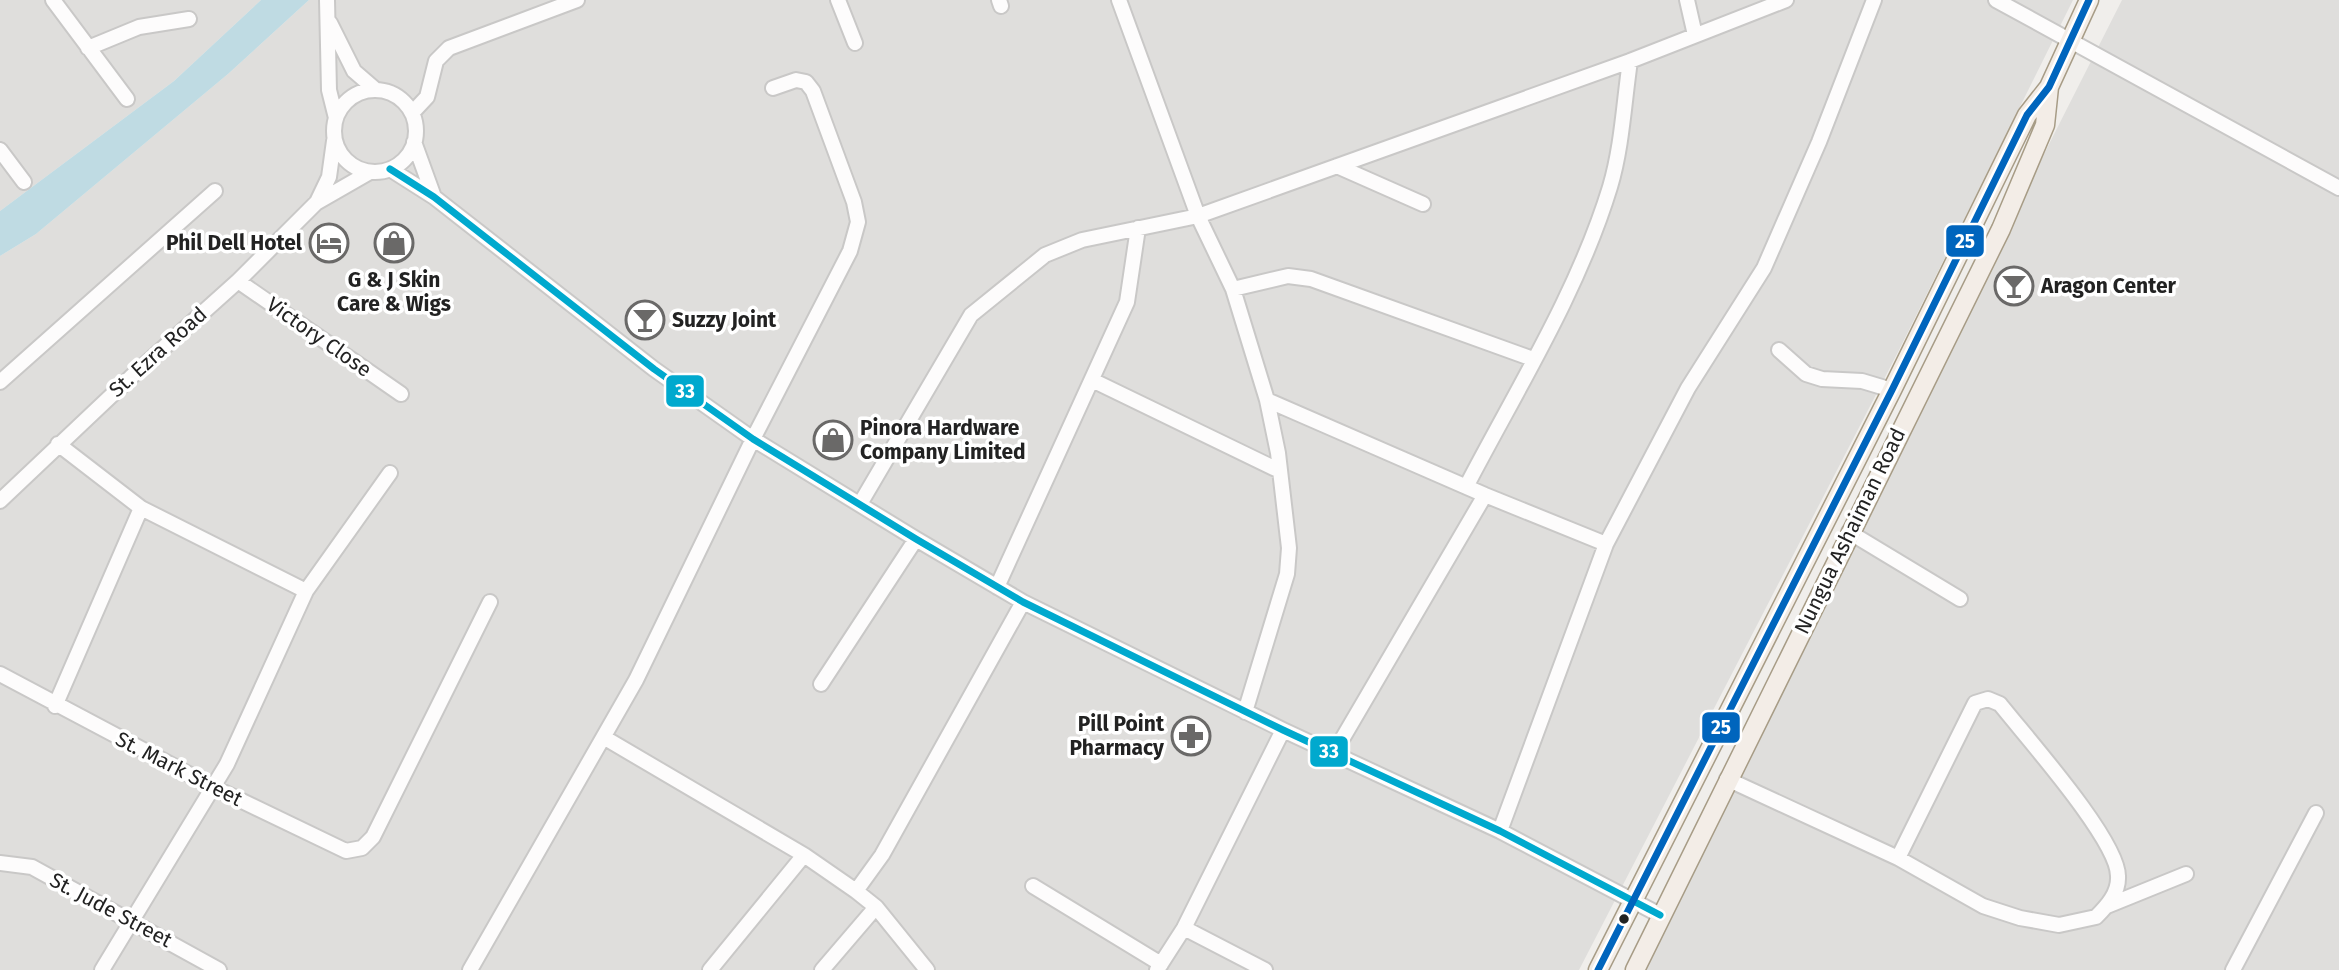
<svg xmlns="http://www.w3.org/2000/svg" width="2339" height="970" viewBox="0 0 2339 970" font-family="'Fira Sans',sans-serif">
	<rect width="100%" height="100%" fill="#f0eeeb"/>
	<path fill="#dfdedc" d="M0 0H261L174 81 0 211Z
		M309 0H2073L1899 350 1579 970H0V256L36 234 228 74Z
		M2122 0H2339V970H1631Z"/>
	<path fill="#bfdbe3" d="M261 0H309L228 74 36 234 0 256V211L174 81Z"/>
	<g fill="none" stroke-linecap="round" stroke-linejoin="round">
		<defs>
			<path id="minor" d="M53 0 127 99
				M327 0 329 90 336 118
				M838 0 855 43
				M999 0 1001 6
				M1119 0 1198 216 1233 289 1267 400 1278 453 1289 548 1287 574 1245 712
				M1687 0 1695 35
				M1996 0 2339 188
				M330 23 354 71 376 90
				M88 48 139 27 189 19
				M334 131a41 41 0 1 1 82 0a41 41 0 1 1-82 0Z
				M412 113 427 97 436 61 449 48 577 0
				M414 142 434 197
				M0 150 24 182
				M1337 166 1423 204
				M390 169 434 197 654 369 753 439 916 539 1023 602 1283 730 1500 831 1660 915
				M317 202 329 177 334 141
				M238 281 401 394
				M1233 289 1288 276 1311 279 1533 359
				M1779 350 1806 374 1822 379 1862 381 1892 390
				M1092 380 1280 471
				M0 382 215 191
				M1267 400 1485 495 1606 544
				M58 444 141 508 306 591
				M1467 485C1517 389 1578 292 1610 187 1622 147 1624 102 1630 61
				M0 501 131 377 238 281 316 203 370 172
				M860 504 971 315 1045 255 1082 240 1198 216 1630 61 1786 0
				M1849 532 1960 599
				M997 587 1127 302 1138 228
				M0 674 213 787 346 851 362 848 373 837 490 602
				M821 684 916 539
				M55 706 141 508
				M605 738 804 855 856 891 876 907 927 970
				M1334 753 1485 495
				M1727 779 1898 858 1983 906 2020 918 2059 925 2096 917C2107 906 2119 893 2118 876 2118 840 2026 737 2000 704L1988 699 1975 703 1898 858
				M1500 831 1606 544 1688 388 1764 268 1819 142 1874 0
				M0 863 32 867 219 970
				M1033 886 1161 964
				M856 891 882 855 1023 602
				M2107 906 2186 874
				M1184 928 1265 970
				M102 970 227 764 306 591 390 473
				M470 970 636 680 753 439 850 251 858 222 854 202 813 91 806 82 796 80 773 88
				M710 970 804 855
				M822 970 876 907
				M1157 970 1184 928 1283 730
				M2233 970 2316 813"/>
			<path id="major" d="M1598 970 1892 390 2027 115 2049 87 2089 0
				M1635 970 2001 229 2045 125 2049 87"/>
		</defs>
		<use href="#minor" stroke="#c9c8c7" stroke-width="18"/>
		<use href="#major" stroke="#a79c86" stroke-width="21"/>
		<use href="#minor" stroke="#fdfcfc" stroke-width="14"/>
		<use href="#major" stroke="#f3ede7" stroke-width="18"/>
		<defs>
			<path id="bus-1" d="M390 169 434 197 654 369 753 439 916 539 1023 602 1283 730 1500 831 1660 915"/>
			<path id="bus-2" d="M1598 970 1892 390 2027 115 2049 87 2089 0"/>
		</defs>
		<use href="#bus-1" stroke="#fff" stroke-width="12"/>
		<use href="#bus-2" stroke="#fff" stroke-width="12"/>
		<use href="#bus-1" stroke="#00a9ce" stroke-width="7"/>
		<use href="#bus-2" stroke="#0065bd" stroke-width="7"/>
	</g>
	<defs>
		<symbol id="hotel-ring" viewBox="-11 -11 22 22"><circle r="9.5" fill="#fff" stroke="#6a6968" stroke-width="1.5"/><path d="M-6-4.5h1.5V1H6V5H4.5V3h-9V5H-6ZM-4 0a1.8 1.8 0 1 1 3.6 0ZM.5 0V-2.5h3Q6-2.5 6 0Z" fill="#6a6968"/></symbol>
		<symbol id="shop-ring" viewBox="-11 -11 22 22"><circle r="9.5" fill="#fff" stroke="#6a6968" stroke-width="1.5"/><path d="M-5-2.5h2.3a2.7 3.5 0 0 1 5.4 0H5L5.5 6h-11ZM-1.5-2.5h3a1.5 2.3 0 0 0-3 0Z" fill="#6a6968"/></symbol>
		<symbol id="bar-ring" viewBox="-11 -11 22 22"><circle r="9.5" fill="#fff" stroke="#6a6968" stroke-width="1.5"/><path d="M-6-5H6L.8 .8V4.5H3.5V6h-7V4.5H-.8V.8Z" fill="#6a6968"/></symbol>
		<symbol id="pharmacy-ring" viewBox="-11 -11 22 22"><circle r="9.5" fill="#fff" stroke="#6a6968" stroke-width="1.5"/><path d="M-2-6h4v4h4v4h-4v4h-4v-4h-4v-4h4Z" fill="#6a6968"/></symbol>
	</defs>
	<g fill-rule="evenodd">
		<use href="#hotel-ring" x="307" y="221" width="44" height="44"/>
		<use href="#shop-ring" x="372" y="221" width="44" height="44"/>
		<use href="#bar-ring" x="1992" y="264" width="44" height="44"/>
		<use href="#bar-ring" x="623" y="298" width="44" height="44"/>
		<use href="#shop-ring" x="811" y="418" width="44" height="44"/>
		<use href="#pharmacy-ring" x="1169" y="714" width="44" height="44"/>
	</g>
	<circle fill="#222" stroke="#fff" stroke-width="2.5" cx="1624" cy="919" r="6"/>
	<g text-anchor="middle" dominant-baseline="central" stroke-width="7" stroke-linejoin="round" paint-order="stroke">
		<g font-size="21" font-weight="bold" fill="#222" stroke="#fff" text-anchor="start">
			<text x="302" y="243" text-anchor="end">Phil Dell Hotel</text>
			<text x="394" y="280" text-anchor="middle">G &amp; J Skin<tspan x="394" dy="24">Care &amp; Wigs</tspan></text>
			<text x="2041" y="286">Aragon Center</text>
			<text x="672" y="320">Suzzy Joint</text>
			<text x="860" y="428">Pinora Hardware<tspan x="860" dy="24">Company Limited</tspan></text>
			<text x="1164" y="724" text-anchor="end">Pill Point<tspan x="1164" dy="24">Pharmacy</tspan></text>
		</g>
		<g font-size="21" fill="#222" stroke="#fff">
			<text transform="translate(319 337) rotate(35)">Victory Close</text>
			<text transform="translate(158 352) rotate(-42)">St. Ezra Road</text>
			<text transform="translate(1850 531) rotate(-64)">Nungua Ashaiman Road</text>
			<text transform="translate(179 769) rotate(27)">St. Mark Street</text>
			<text transform="translate(111 910) rotate(28)">St. Jude Street</text>
		</g>
	</g>
	<g stroke="#fff" stroke-width="2.5">
		<rect x="1945" y="224" width="40" height="34" rx="7" fill="#0065bd"/>
		<rect x="665" y="374" width="40" height="34" rx="7" fill="#00a9ce"/>
		<rect x="1701" y="711" width="40" height="33" rx="7" fill="#0065bd"/>
		<rect x="1309" y="735" width="40" height="33" rx="7" fill="#00a9ce"/>
	</g>
	<g font-size="19" text-anchor="middle" font-weight="bold" fill="#fff">
		<text x="1965" y="248">25</text>
		<text x="685" y="398">33</text>
		<text x="1721" y="734">25</text>
		<text x="1329" y="758">33</text>
	</g>
</svg>
